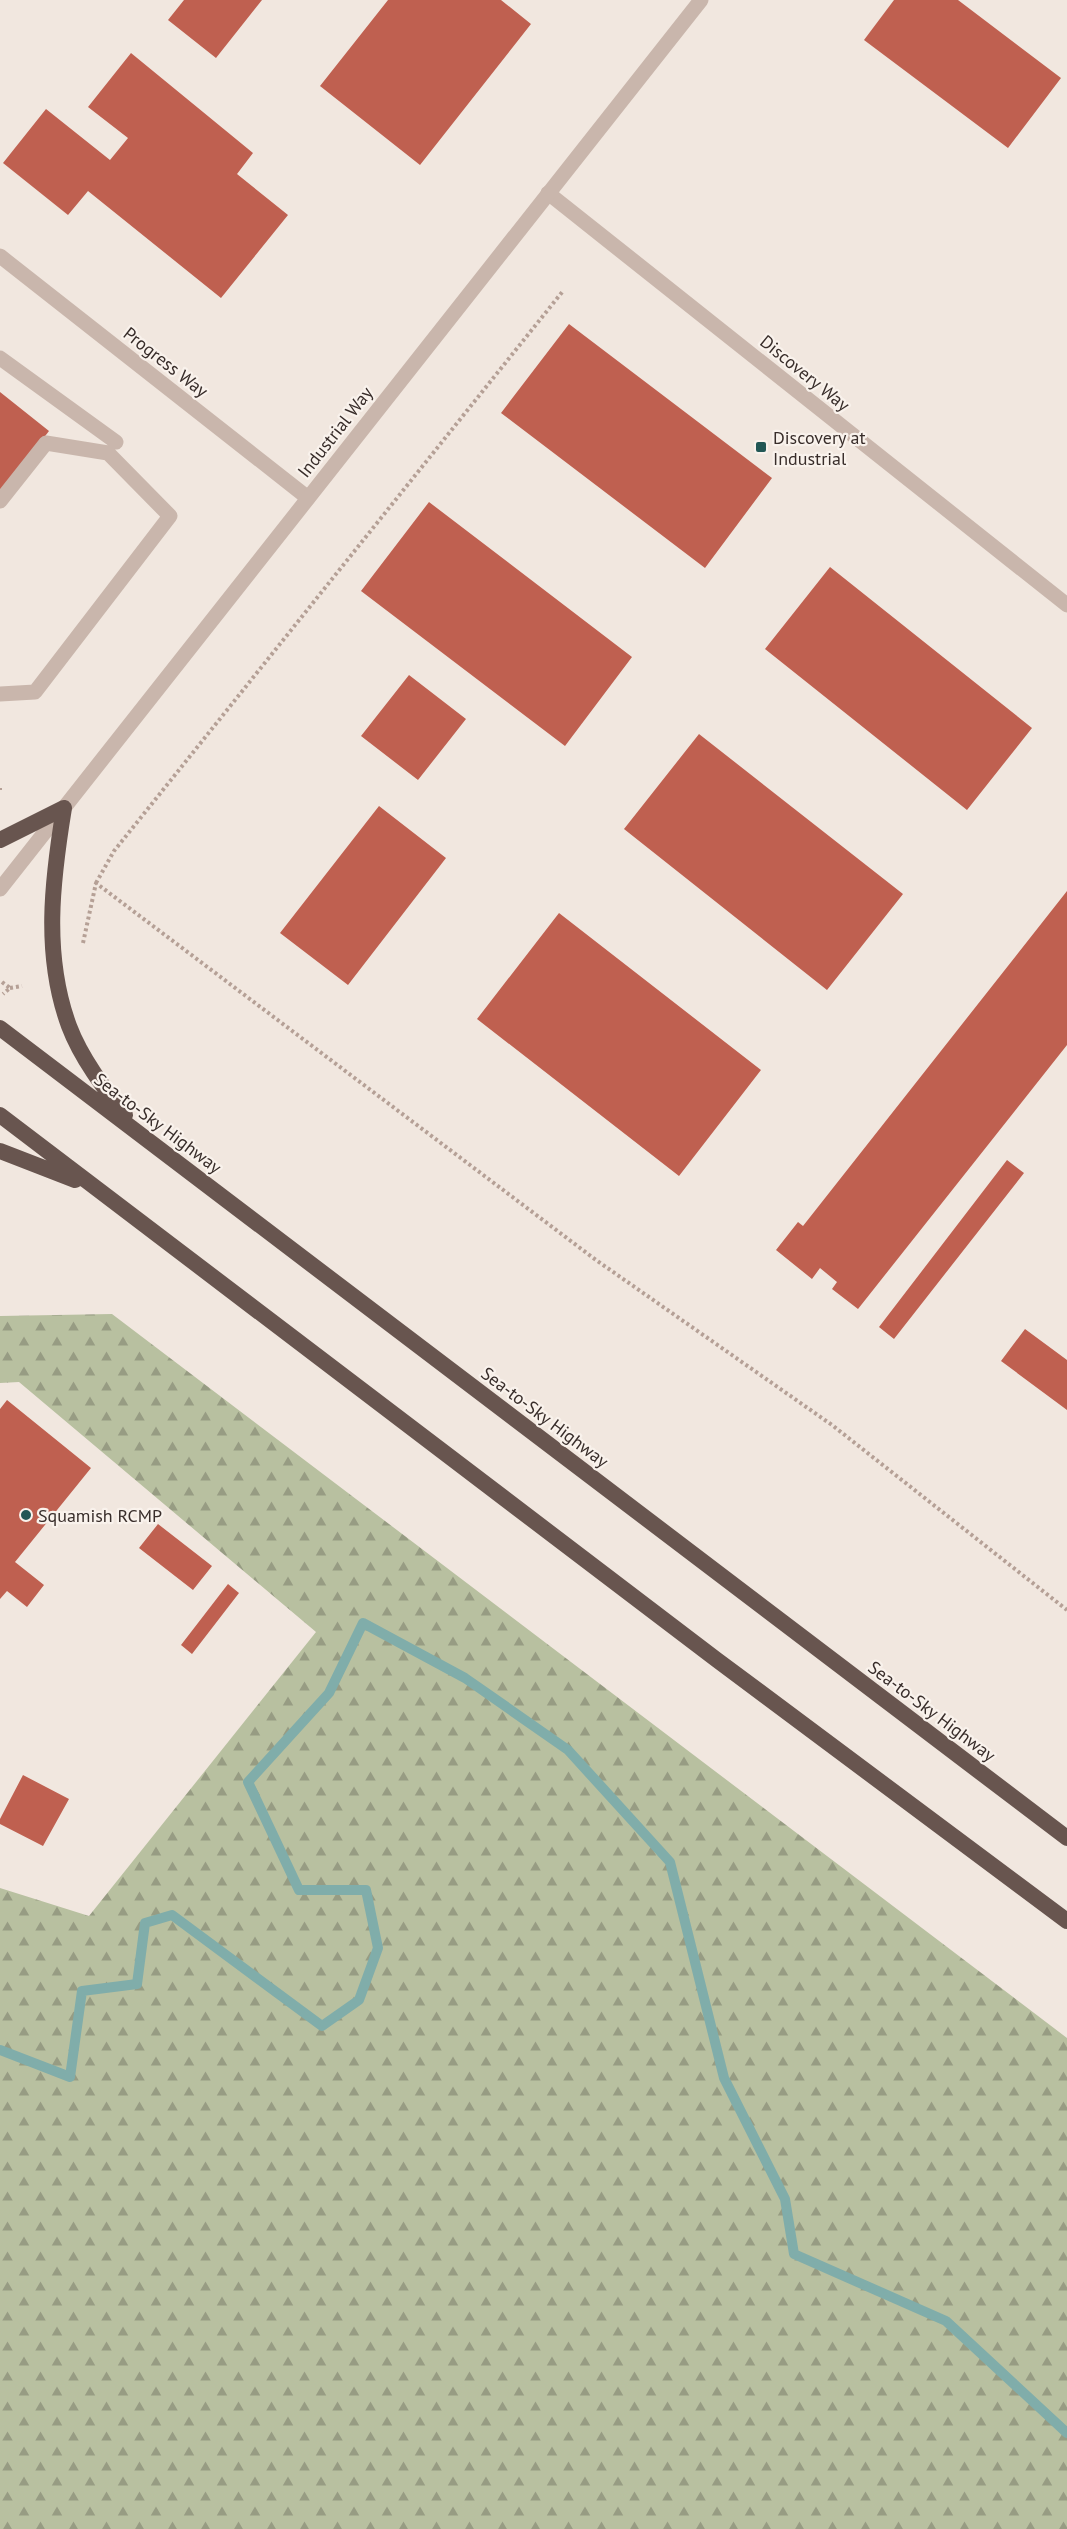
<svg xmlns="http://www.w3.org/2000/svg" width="1067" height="2529" viewBox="0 0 1067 2529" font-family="'PT Sans',sans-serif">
	<defs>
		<pattern id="forest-firs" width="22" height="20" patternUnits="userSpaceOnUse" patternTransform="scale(1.5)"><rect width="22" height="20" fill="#b8c0a0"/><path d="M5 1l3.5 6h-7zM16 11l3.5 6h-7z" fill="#979c83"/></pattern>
	</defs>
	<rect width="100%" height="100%" fill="#f1e7df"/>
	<path fill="url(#forest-firs)" d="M112 1314 1067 2038V2529H0V1888L89 1916 316 1632 19 1382 0 1383V1316Z"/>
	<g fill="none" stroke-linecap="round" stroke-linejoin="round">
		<path stroke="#80adaa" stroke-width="10" d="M0 2050 70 2077 82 1991 137 1984 145 1923 172 1915 322 2026 359 2000 378 1948 366 1890H299L248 1782 329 1693 363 1623 465 1678 568 1750 670 1862 724 2078 785 2199 794 2254 946 2321 1067 2433"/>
	</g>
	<path fill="#bf6050" d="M184 0H262L216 58 168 20Z
		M388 0H501L531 24 420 165 320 86Z
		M894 0H958L1061 78 1008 148 864 40Z
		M131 53 253 153 237 174 288 215 221 298 88 191 68 215 3 163 46 109 110 160 128 138 88 107Z
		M569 324 772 478 705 568 501 413Z
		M0 392 49 431 0 495Z
		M429 502 632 657 565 746 361 591Z
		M830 567 1032 728 967 810 765 649Z
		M409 675 466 719 418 780 361 736Z
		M699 734 903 894 827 990 624 829Z
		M379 806 446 858 348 985 280 933Z
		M1067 891V1045L858 1309 832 1289 837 1282 820 1268 812 1279 776 1250 798 1222 803 1226Z
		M559 913 761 1070 679 1176 477 1019Z
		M1007 1160 1024 1173 894 1339 879 1327Z
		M1025 1329 1067 1360V1410L1001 1361Z
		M7 1400 91 1468 15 1562 44 1585 27 1607 7 1591 0 1599V1409Z
		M158 1524 212 1566 193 1590 139 1548Z
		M228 1584 239 1593 192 1654 181 1645Z
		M23 1775 69 1799 43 1846 0 1824V1819Z"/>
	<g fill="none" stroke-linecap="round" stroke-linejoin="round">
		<path stroke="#b5a096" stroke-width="4" stroke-dasharray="3 3" stroke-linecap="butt" d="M0 788V790
			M96 883 114 851 563 291
			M83 943 96 883 596 1260 832 1425 1067 1610
			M2 982 10 988 3 994
			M10 988 22 986"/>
		<path stroke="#c9b6ac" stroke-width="15" d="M0 358 116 442
			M0 501 46 443 108 453 170 516 35 692 0 694"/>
		<path stroke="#c9b6ac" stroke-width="15" d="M548 193 1067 605
			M0 256 308 498"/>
		<path stroke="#c9b6ac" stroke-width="15" d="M0 889 701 0"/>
		<path stroke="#68554f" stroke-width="16" d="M64 808C52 881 43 955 69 1026 81 1058 104 1088 125 1115
			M0 840 64 808
			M0 1028 1067 1838
			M0 1115 717 1660 1067 1921
			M0 1151 75 1180"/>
	</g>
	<g fill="#225755" stroke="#f9f2ec" stroke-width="2">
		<rect x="755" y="441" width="12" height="12" rx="3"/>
		<circle cx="26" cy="1515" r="6"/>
	</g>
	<g text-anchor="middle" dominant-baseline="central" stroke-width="4.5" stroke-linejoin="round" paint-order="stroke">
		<g font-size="18" fill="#382d2a" stroke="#f9f2ec">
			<text transform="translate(166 362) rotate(38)">Progress Way</text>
			<text transform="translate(805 373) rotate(39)">Discovery Way</text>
			<text transform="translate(335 432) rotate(-52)">Industrial Way</text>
			<text transform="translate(158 1123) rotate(37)">Sea-to-Sky Highway</text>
			<text transform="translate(545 1417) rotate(37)">Sea-to-Sky Highway</text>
			<text transform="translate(932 1711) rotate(37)">Sea-to-Sky Highway</text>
		</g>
		<g font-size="18" fill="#382d2a" stroke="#f9f2ec" text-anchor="start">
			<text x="773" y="437">Discovery at<tspan x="773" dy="21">Industrial</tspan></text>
			<text x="38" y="1515">Squamish RCMP</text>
		</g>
	</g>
</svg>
